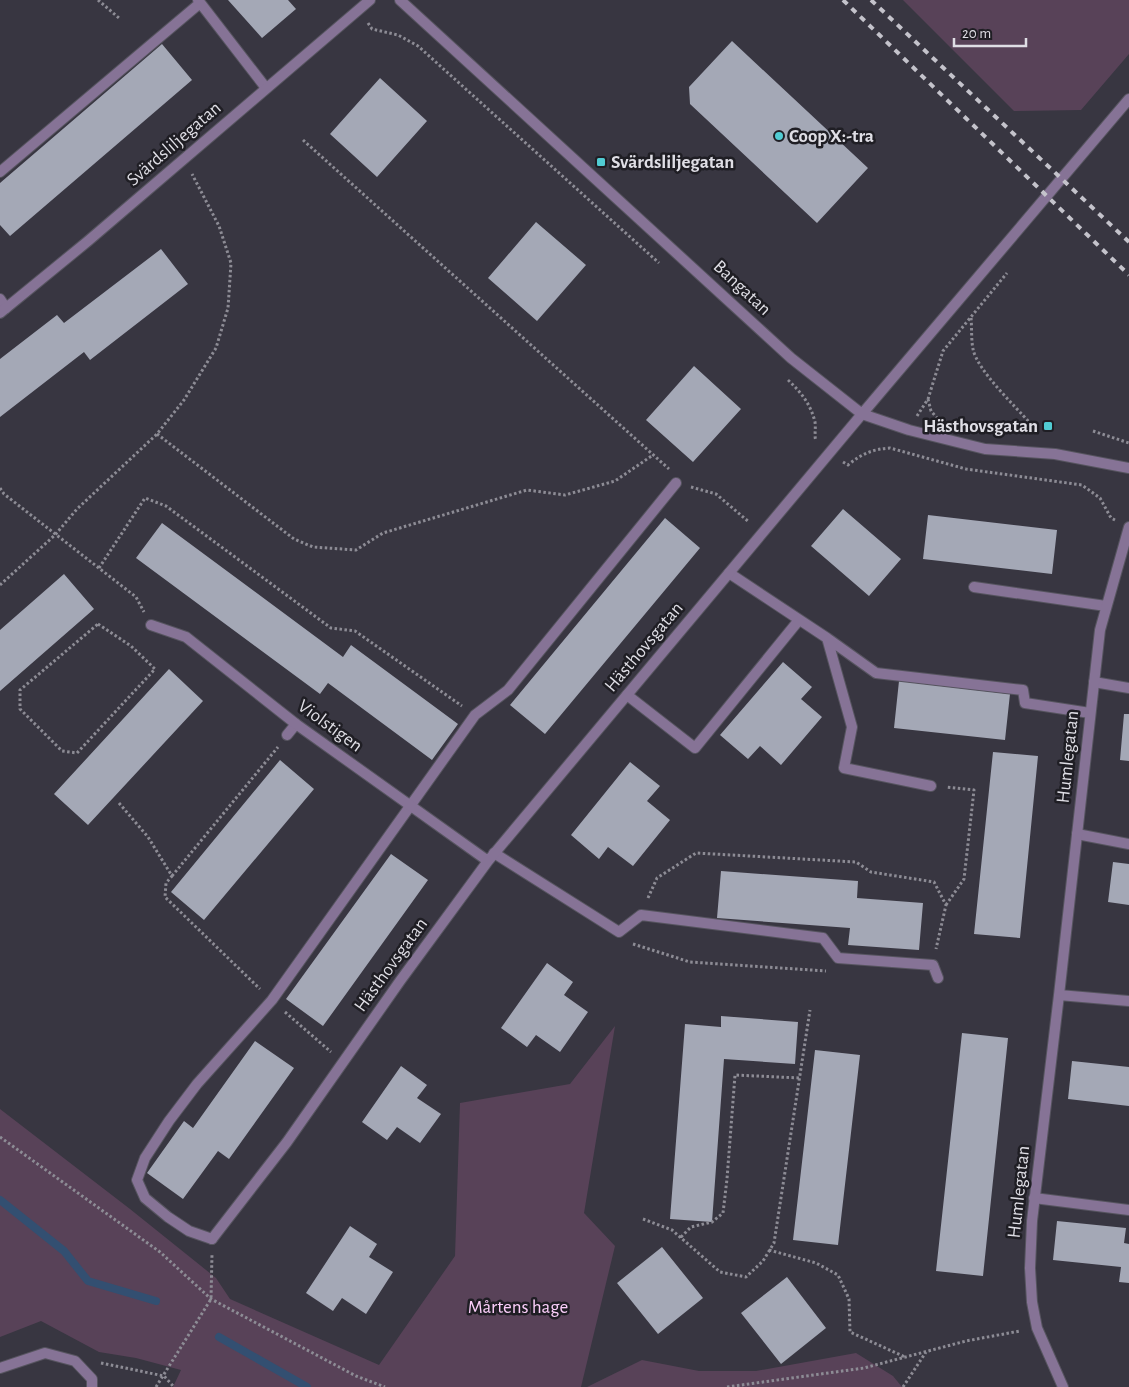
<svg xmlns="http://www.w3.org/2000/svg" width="1129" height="1387" viewBox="0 0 1129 1387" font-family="'Alegreya Sans',sans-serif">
	<rect width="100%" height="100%" fill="#383641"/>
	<path fill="#584258" d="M903 0H1129V54L1081 110 1014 111Z
		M615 1026 584 1213 615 1246 581 1387H173L181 1370 136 1358 99 1352 41 1321 0 1337V1109L130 1209 216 1278 230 1299 379 1365 455 1256 460 1103 570 1084Z
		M856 1353 893 1376 902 1387H587L642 1360 699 1371H756Z"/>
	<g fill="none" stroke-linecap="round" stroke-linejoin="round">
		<path stroke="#334f71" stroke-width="8" d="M0 1200 64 1251 88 1281 156 1301
			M219 1337 307 1387"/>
	</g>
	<path fill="#a4a8b6" d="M228 0H288L296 9 262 38Z
		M732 41 868 168 817 223 690 104 689 87Z
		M162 44 192 80 10 236 0 225V183Z
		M380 78 427 121 377 177 330 134Z
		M536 222 586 265 537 321 488 278Z
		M161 249 188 284 90 360 84 352 0 417V359L57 315 64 323Z
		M694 366 741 409 693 462 646 420Z
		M843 509 901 559 869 596 811 546Z
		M928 515 1057 530 1052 574 923 559Z
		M665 518 700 548 545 734 510 705Z
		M162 523 343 657 351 645 458 724 432 760 328 683 320 694 136 558Z
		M64 574 94 609 0 691V630Z
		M783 662 812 687 801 699 822 717 781 765 760 746 748 759 720 735Z
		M169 669 203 701 88 825 54 794Z
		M899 681 1010 694 1005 740 894 728Z
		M1124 714H1129V761L1120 760Z
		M993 752 1038 756 1020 938 974 934Z
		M280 760 314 789 204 920 171 892Z
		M630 762 660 786 647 801 670 820 633 866 608 847 599 859 571 835Z
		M391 854 428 880 323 1026 286 999Z
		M1113 862 1129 864V905L1108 902Z
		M721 871 858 881 857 898 923 903 919 950 848 945 850 928 717 918Z
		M547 963 573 982 564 995 588 1012 560 1052 536 1035 527 1047 501 1028Z
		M721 1016 798 1022 795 1064 724 1059 712 1222 670 1219 685 1024 721 1027Z
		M962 1033 1008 1038 983 1276 936 1271Z
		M255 1041 294 1068 229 1159 218 1151 183 1199 147 1173 184 1121 193 1128Z
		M815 1050 860 1055 838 1245 793 1240Z
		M1072 1061 1129 1067V1106L1068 1099Z
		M401 1066 427 1085 417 1098 441 1114 420 1143 397 1127 387 1140 362 1122Z
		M1057 1221 1126 1228 1124 1243 1129 1244V1283L1119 1282 1121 1267 1053 1260Z
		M350 1226 377 1244 369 1257 393 1272 366 1314 342 1298 333 1311 306 1293Z
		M662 1247 703 1298 658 1334 617 1283Z
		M787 1277 826 1328 781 1364 741 1313Z"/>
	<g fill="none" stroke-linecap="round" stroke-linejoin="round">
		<defs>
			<path id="service" d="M198 0 266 88
				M0 172 199 4
				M0 299 6 308
				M729 573 827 638 852 727 844 768 931 786
				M974 587 1106 606
				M827 638 876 673 1023 690 1025 703 1090 713
				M1094 682 1129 688
				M627 695 695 748 799 620
				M287 735 296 724
				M1077 834 1129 844
				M494 853 619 932 641 915 823 938 838 958 933 965 938 978
				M1034 1198 1129 1210
				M212 1239 189 1231 168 1217 145 1198 137 1180 145 1158 169 1121 197 1084 272 1000 475 715 508 690 676 483"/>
			<path id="minor" d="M0 313 88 241 370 0
				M151 625 186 637 296 724 488 861
				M1059 995 1129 1001
				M212 1239 287 1142 400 981 488 861 862 414
				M0 1368 45 1353 75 1361 92 1379V1387
				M1063 1387 1037 1328 1032 1302 1030 1268 1032 1221 1059 995 1100 630 1129 527"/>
			<path id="tertiary" d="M400 0 791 358 862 414 909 430 985 449 1055 454 1129 468
				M862 414 1129 99"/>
		</defs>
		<use href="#service" stroke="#56545f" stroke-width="12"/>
		<use href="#minor" stroke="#56545f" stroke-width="12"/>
		<use href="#tertiary" stroke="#56545f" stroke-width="12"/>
		<path stroke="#8d8c95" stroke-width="3" stroke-dasharray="2.5 2.5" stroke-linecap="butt" d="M98 0 119 18
			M368 23 372 29 398 35 418 46 659 263
			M303 140 669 469
			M971 318C972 328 971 339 973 349 977 370 1015 406 1030 423
			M788 380C801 392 811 405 815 422 816 429 814 436 816 441
			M928 399 931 411 937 418
			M917 416 928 399 943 351 1007 273
			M986 430 1029 423
			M1093 431 1129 443
			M157 434 294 539 313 547 356 550 383 533 527 490 565 495 615 481 653 455
			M843 462 848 465C861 454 873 449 890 448L966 469 1082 485 1100 498 1111 518 1115 520
			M691 487 716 494 749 522
			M0 488 4 494 136 597 144 612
			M99 568 145 498 166 506 331 628 355 631 462 706
			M0 585 55 535 77 509 157 434 184 400 216 348 228 308 231 263 219 226 192 174
			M98 624 131 646 155 669 77 753 62 751 20 709V690Z
			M119 803 148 837 172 876 166 883 165 897 260 989
			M172 876 278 747
			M648 898 657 878 696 853 856 862 871 872 934 882 946 905 936 949
			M946 905 964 879 974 790 946 787
			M633 944 690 962 826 971
			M285 1012 331 1052
			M0 1137 160 1252 211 1299 356 1376 385 1387
			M643 1219 672 1230 720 1272 746 1277 763 1261 774 1243 810 1010
			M681 1237 691 1227 712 1222 723 1213 727 1179 735 1075 800 1078
			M769 1250 816 1263 838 1275 849 1299 850 1332 905 1357
			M101 1363 164 1376 174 1387
			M156 1387 211 1299 212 1254
			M727 1387 864 1368 966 1341 1020 1331
			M903 1387 926 1352"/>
		<use href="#service" stroke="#867396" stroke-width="10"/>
		<use href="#minor" stroke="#867396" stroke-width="10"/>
		<use href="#tertiary" stroke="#867396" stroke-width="10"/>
		<path stroke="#c4c3cb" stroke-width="4" stroke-dasharray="6 6" stroke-linecap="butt" d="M843 0 1129 275
			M871 0 1129 242"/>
	</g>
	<g fill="#51ccd3" stroke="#1f1e24" stroke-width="2">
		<circle cx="779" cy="136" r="5"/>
		<rect x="596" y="157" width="10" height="10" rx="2.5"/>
		<rect x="1043" y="421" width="10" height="10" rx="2.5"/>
	</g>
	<g text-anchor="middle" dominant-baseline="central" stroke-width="5" stroke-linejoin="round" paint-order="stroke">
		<g font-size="19" font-weight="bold" fill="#dfdee5" stroke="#1f1e24" text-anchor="start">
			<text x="789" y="136">Coop X:-tra</text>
			<text x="611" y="162">Svärdsliljegatan</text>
			<text x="1038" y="426" text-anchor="end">Hästhovsgatan</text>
		</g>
		<g font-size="19" fill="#dfdee5" stroke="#1f1e24">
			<text transform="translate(174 144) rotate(-41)">Svärdsliljegatan</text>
			<text transform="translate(742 288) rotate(43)">Bangatan</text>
			<text transform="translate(644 647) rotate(-50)">Hästhovsgatan</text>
			<text transform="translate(330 726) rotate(36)">Violstigen</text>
			<text transform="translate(1068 757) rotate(-84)">Humlegatan</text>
			<text transform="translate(391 965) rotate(-54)">Hästhovsgatan</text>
			<text transform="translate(1019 1192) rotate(-84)">Humlegatan</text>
		</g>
		<g font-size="19" fill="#fccffb" stroke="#1f1e24">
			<text x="518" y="1307">Mårtens hage</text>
		</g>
	</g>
	<path d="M954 38v8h72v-8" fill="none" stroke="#dfdee5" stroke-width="2.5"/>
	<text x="962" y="38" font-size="15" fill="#dfdee5" stroke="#1f1e24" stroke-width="4" paint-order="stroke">20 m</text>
</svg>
